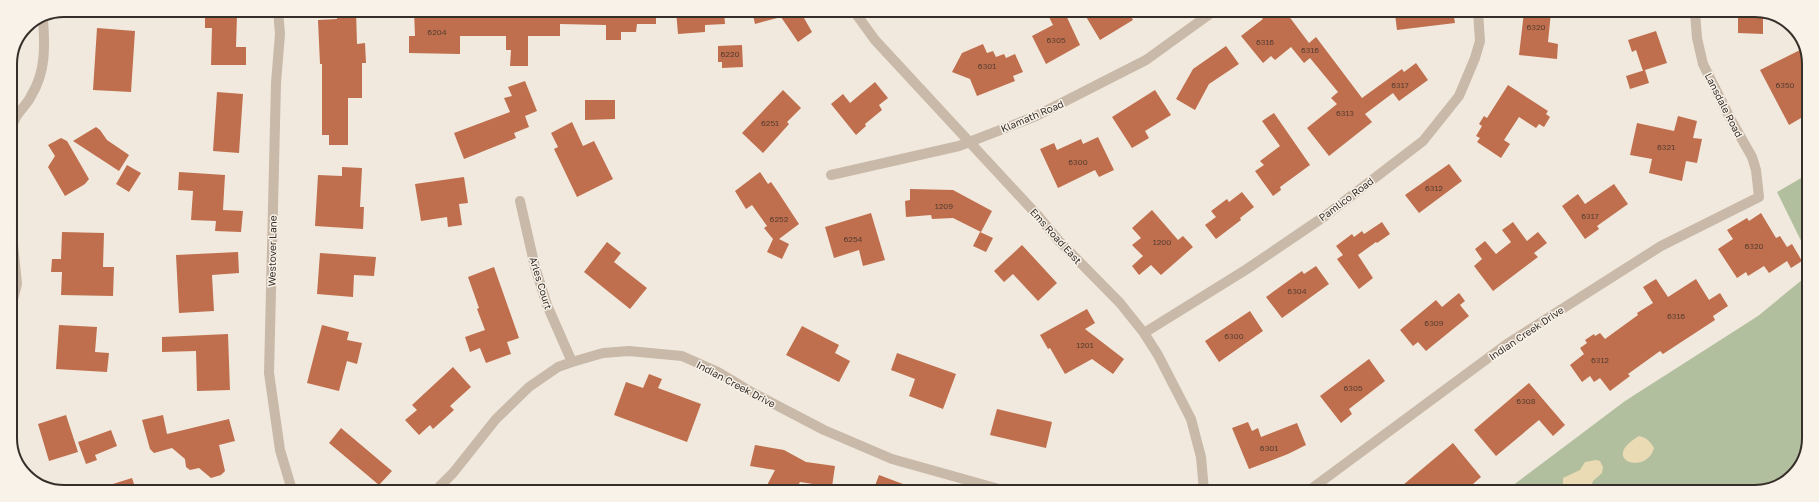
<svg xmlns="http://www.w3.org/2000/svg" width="1819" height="502" viewBox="0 0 1819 502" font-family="'Golos Text',sans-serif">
	<rect width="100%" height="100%" fill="#f1e9dd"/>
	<path fill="#b2bf9e" d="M1808 174V255L1777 192Z
		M1808 275 1807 452 1788 481 1755 492H1504L1625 401 1758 316Z"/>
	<path fill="#eadbb5" d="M1639 436C1647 438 1650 441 1654 448 1647 476 1598 460 1639 436Z
		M1596 460 1600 461 1603 467 1602 473 1593 481 1590 490 1578 491 1565 488 1563 484V478L1580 470 1585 462Z"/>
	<path fill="#bf6f4d" d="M337 10H356L357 44 365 43 366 63H362V98H348V145H329V135H322V64H320L318 20 337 19Z
		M414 10 656 11V24H637L636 32H621V40H606V25L560 24V36H528V66H510L511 50H506V36H460V54L409 53V36H415Z
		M676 11H724L725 24 705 25V32L678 34Z
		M752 11H800L812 32 798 42 781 17 755 24Z
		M1046 11H1064L1080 45 1046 64 1032 36 1053 25Z
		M1091 11H1128L1133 20 1100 40 1085 15Z
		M1268 11H1285L1309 43 1316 37 1362 98 1402 69 1404 72 1416 63 1428 80 1399 101 1393 93 1365 114 1372 122 1329 156 1307 128 1337 104 1331 98 1338 92 1310 58 1304 63 1291 47 1275 60 1271 56 1263 63 1241 36 1263 19 1261 17Z
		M1418 11H1453L1455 23 1397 30 1395 14Z
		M1524 12H1551L1548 42 1558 44 1557 59 1519 55Z
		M1738 12H1763V34L1738 33Z
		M205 14 237 15 236 47H246V65H211L212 28H205Z
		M97 28 135 31 131 92 93 90Z
		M1656 31 1667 63 1645 70 1649 83 1630 89 1626 76 1645 70 1643 71 1636 50 1632 52 1628 40Z
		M983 44 987 53 993 51 996 57 1004 54 1006 58 1015 54 1023 72 1013 76 1015 81 977 96 970 79 952 72 962 53Z
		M742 45 743 67 722 68V62H718V46Z
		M1226 46 1239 64 1209 84 1195 110 1176 99 1193 69Z
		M1804 48 1809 60V132L1801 118 1789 125 1760 70Z
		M525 81 537 111 525 116 529 127 514 133 516 138 464 159 454 133 510 112 504 98 512 96 508 87Z
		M875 82 888 98 879 105 882 110 865 124 866 126 856 135 831 104 843 94 850 103Z
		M1508 85 1548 111 1546 114 1550 117 1544 127 1539 124 1536 128 1519 117 1504 140 1510 144 1501 158 1477 142 1480 138 1476 136 1482 126 1479 124 1484 116 1487 118Z
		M783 90 801 108 787 122 789 124 763 153 742 133Z
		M1155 90 1171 115 1145 131 1149 138 1132 148 1112 117Z
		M217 92 243 94 239 153 213 151Z
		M585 100H615V119L585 120Z
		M1274 113 1310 165 1280 187 1281 190 1273 196 1255 171 1264 165 1260 161 1280 146 1262 121Z
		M1678 116 1697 121 1693 138 1702 139 1697 163 1686 161 1682 181 1649 173 1652 159 1630 155 1637 123 1674 131Z
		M572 122 583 146 594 141 613 179 577 197 554 149 558 147 551 133Z
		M96 127 100 130 107 140 129 155 119 171 73 141Z
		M1098 137 1114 170 1099 177 1095 170 1058 188 1040 149 1054 143 1057 150 1081 139 1083 144Z
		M61 138 67 141 89 179 85 184 65 196 48 167 55 156 48 145Z
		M1449 164 1462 181 1419 213 1405 195Z
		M127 165 141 173 129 192 116 184Z
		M342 167 362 168 360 207H364L363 229 315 226 318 175 342 176Z
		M179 172 225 175 223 210 243 211 241 232 215 231 216 221 191 220 193 191 178 190Z
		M760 172 768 184 771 182 778 192 799 224 779 239 789 244 782 259 767 252 773 239 764 228 767 226 752 205 746 209 735 191Z
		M464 177 468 203 459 204 462 225 448 227 447 217 421 221 415 184Z
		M1614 184 1628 204 1597 226 1599 229 1585 239 1562 206 1578 194 1585 204Z
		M910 189 953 190 992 211 981 232 953 218 932 219 931 215 906 217 905 201 910 200Z
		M1242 192 1254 207 1240 218 1241 220 1216 239 1205 225 1216 217 1211 211 1227 199 1229 202Z
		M1152 210 1178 240 1183 236 1193 247 1161 275 1151 265 1139 275 1132 266 1143 256 1132 245 1141 238 1132 228Z
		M871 213 885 260 863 266 859 250 834 258 825 227Z
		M1761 213 1776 238 1780 236 1787 247 1792 244 1802 261 1791 268 1787 261 1769 273 1764 266 1748 276 1746 272 1737 278 1718 249 1733 239 1727 230 1747 218 1749 221Z
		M1382 222 1390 234 1377 243 1376 242 1358 255 1373 278 1359 289 1337 259 1343 255 1336 246 1352 234 1354 237 1362 231 1364 234Z
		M1513 222 1527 241 1538 232 1547 243 1534 253 1538 257 1493 291 1474 266 1482 259 1475 249 1485 241 1496 254 1511 242 1502 230Z
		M62 232 104 233 103 267H114L113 296 61 295 62 272H51L52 259H61Z
		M980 232 993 238 986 252 973 246Z
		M607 242 621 253 614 262 647 288 630 309 584 272Z
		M1022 245 1057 283 1038 301 1013 274 1004 282 994 271Z
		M238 252 239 273 212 275 214 311 179 313 176 255Z
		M320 253 376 257 374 276 354 275 353 297 317 294Z
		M1316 266 1329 284 1282 318 1266 297 1302 271 1304 274Z
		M494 267 519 338 507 342 511 354 486 363 480 348 470 352 465 337 485 330 477 309 479 308 468 277Z
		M1656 279 1668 297 1696 279 1709 300 1720 293 1728 306 1713 316 1715 320 1663 354 1660 351 1628 374 1630 376 1610 391 1600 378 1594 382 1590 376 1582 382 1570 365 1584 354 1580 348 1587 343 1585 340 1594 334 1595 336 1600 333 1605 339 1638 315 1637 313 1653 303 1643 287Z
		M1459 293 1465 301 1460 305 1469 316 1426 351 1418 342 1413 346 1400 330 1436 300 1442 307Z
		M1087 309 1095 323 1085 329 1124 359 1113 374 1092 359 1065 374 1050 348 1048 349 1040 335Z
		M1250 311 1263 331 1219 362 1205 341Z
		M59 325 97 327 95 352 109 353 107 372 56 369Z
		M322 325 349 332 347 340 362 343 357 364 347 361 339 391 307 383Z
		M802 326 839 345 835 353 850 361 839 382 786 355Z
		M228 334 230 390 197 391 196 351 162 352V337Z
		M897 353 956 374 943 409 909 396 915 379 891 370Z
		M1369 359 1385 381 1349 409 1352 414 1341 423 1320 396Z
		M453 367 471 387 450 406 454 410 433 429 430 425 419 435 405 420 417 410 412 405Z
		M649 374 662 379 658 388 701 404 687 442 614 415 626 382 643 388Z
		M1529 383 1565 425 1553 436 1539 420 1496 456 1474 430Z
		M997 409 1052 422 1046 448 990 435Z
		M66 415 78 452 49 461 38 424Z
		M163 415 167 434 229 419 235 441 219 445 225 471 221 475 211 478 199 468 190 470 186 467 185 459 172 448 154 453 150 449 142 420Z
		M1248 422 1252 431 1258 428 1261 437 1297 423 1306 445 1288 454 1249 469 1232 428Z
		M341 428 392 471 379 485 329 443Z
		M111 430 117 446 95 455 97 460 86 464 78 442Z
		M1453 443 1481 477 1465 491 1460 484 1454 489 1452 487 1446 492H1408L1403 485Z
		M755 445 784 450 806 462 835 466 832 487 800 482 795 491H764L775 470 750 466Z
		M879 475 919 490V491H873Z
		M132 478 136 490H101L100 488Z"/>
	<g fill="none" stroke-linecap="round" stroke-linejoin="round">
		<path stroke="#c8b9a9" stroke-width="6" d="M1806 343 1808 342"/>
		<path stroke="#c8b9a9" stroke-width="10" d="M278 10 280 34 276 83 269 373 280 450 292 490
			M854 11 875 40 1039 217 1059 241 1120 303 1144 333 1158 355 1191 419 1201 457 1204 491
			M10 134C12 127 14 119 18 114 22 108 28 103 31 96 46 72 45 46 43 19
			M831 175 959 146 1036 116 1146 60 1214 11
			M520 201 535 267 547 305 572 362
			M10 215 17 284 10 311
			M1144 333 1247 269 1325 216 1423 141 1459 96 1475 58 1480 41 1478 11
			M435 491 453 473 496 419 529 387 558 367 572 362 603 353 629 351 682 356 718 372 753 393 824 430 892 459 1006 491
			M1307 492 1507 344 1661 246 1759 197 1756 170 1752 157 1731 120 1703 64 1697 38 1695 12"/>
	</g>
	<g text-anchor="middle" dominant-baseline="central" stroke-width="3" stroke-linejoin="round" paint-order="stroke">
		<g font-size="8" fill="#583e32">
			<text x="1536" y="27">6320</text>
			<text x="437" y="32">6204</text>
			<text x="1056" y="40">6305</text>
			<text x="1265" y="42">6316</text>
			<text x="1310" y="50">6316</text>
			<text x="730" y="54">6220</text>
			<text x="987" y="66">6301</text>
			<text x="1400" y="85">6317</text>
			<text x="1785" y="85">6350</text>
			<text x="1345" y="113">6313</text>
			<text x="770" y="123">6251</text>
			<text x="1666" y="147">6321</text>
			<text x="1078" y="162">6300</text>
			<text x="1434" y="188">6312</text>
			<text x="944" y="206">1209</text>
			<text x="1590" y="216">6317</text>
			<text x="779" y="219">6252</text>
			<text x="853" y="239">6254</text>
			<text x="1162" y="242">1200</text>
			<text x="1754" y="246">6320</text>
			<text x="1297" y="291">6304</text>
			<text x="1676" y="316">6316</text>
			<text x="1434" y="323">6309</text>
			<text x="1234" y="336">6300</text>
			<text x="1085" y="345">1201</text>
			<text x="1600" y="360">6312</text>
			<text x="1353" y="388">6305</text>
			<text x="1526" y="401">6308</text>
			<text x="1269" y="448">6301</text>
		</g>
		<g font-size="10" fill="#362e29" stroke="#f9f2e9">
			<text transform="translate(1724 105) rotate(63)">Lansdale Road</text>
			<text transform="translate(1032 116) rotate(-23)">Klamath Road</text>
			<text transform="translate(1346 199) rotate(-37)">Pamlico Road</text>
			<text transform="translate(1056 236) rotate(48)">Ems Road East</text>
			<text transform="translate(272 251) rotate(-89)">Westover Lane</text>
			<text transform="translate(541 283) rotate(73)">Arles Court</text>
			<text transform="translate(1526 333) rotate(-34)">Indian Creek Drive</text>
			<text transform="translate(736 384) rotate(28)">Indian Creek Drive</text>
		</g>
	</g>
	<path d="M0 0H1819V502H0ZM64 17H1755A47 47 0 0 1 1802 64V438A47 47 0 0 1 1755 485H64A47 47 0 0 1 17 438V64A47 47 0 0 1 64 17Z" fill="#f9f2e9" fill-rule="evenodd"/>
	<path fill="none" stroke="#362e29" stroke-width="2" d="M64 17H1755A47 47 0 0 1 1802 64V438A47 47 0 0 1 1755 485H64A47 47 0 0 1 17 438V64A47 47 0 0 1 64 17Z"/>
</svg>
